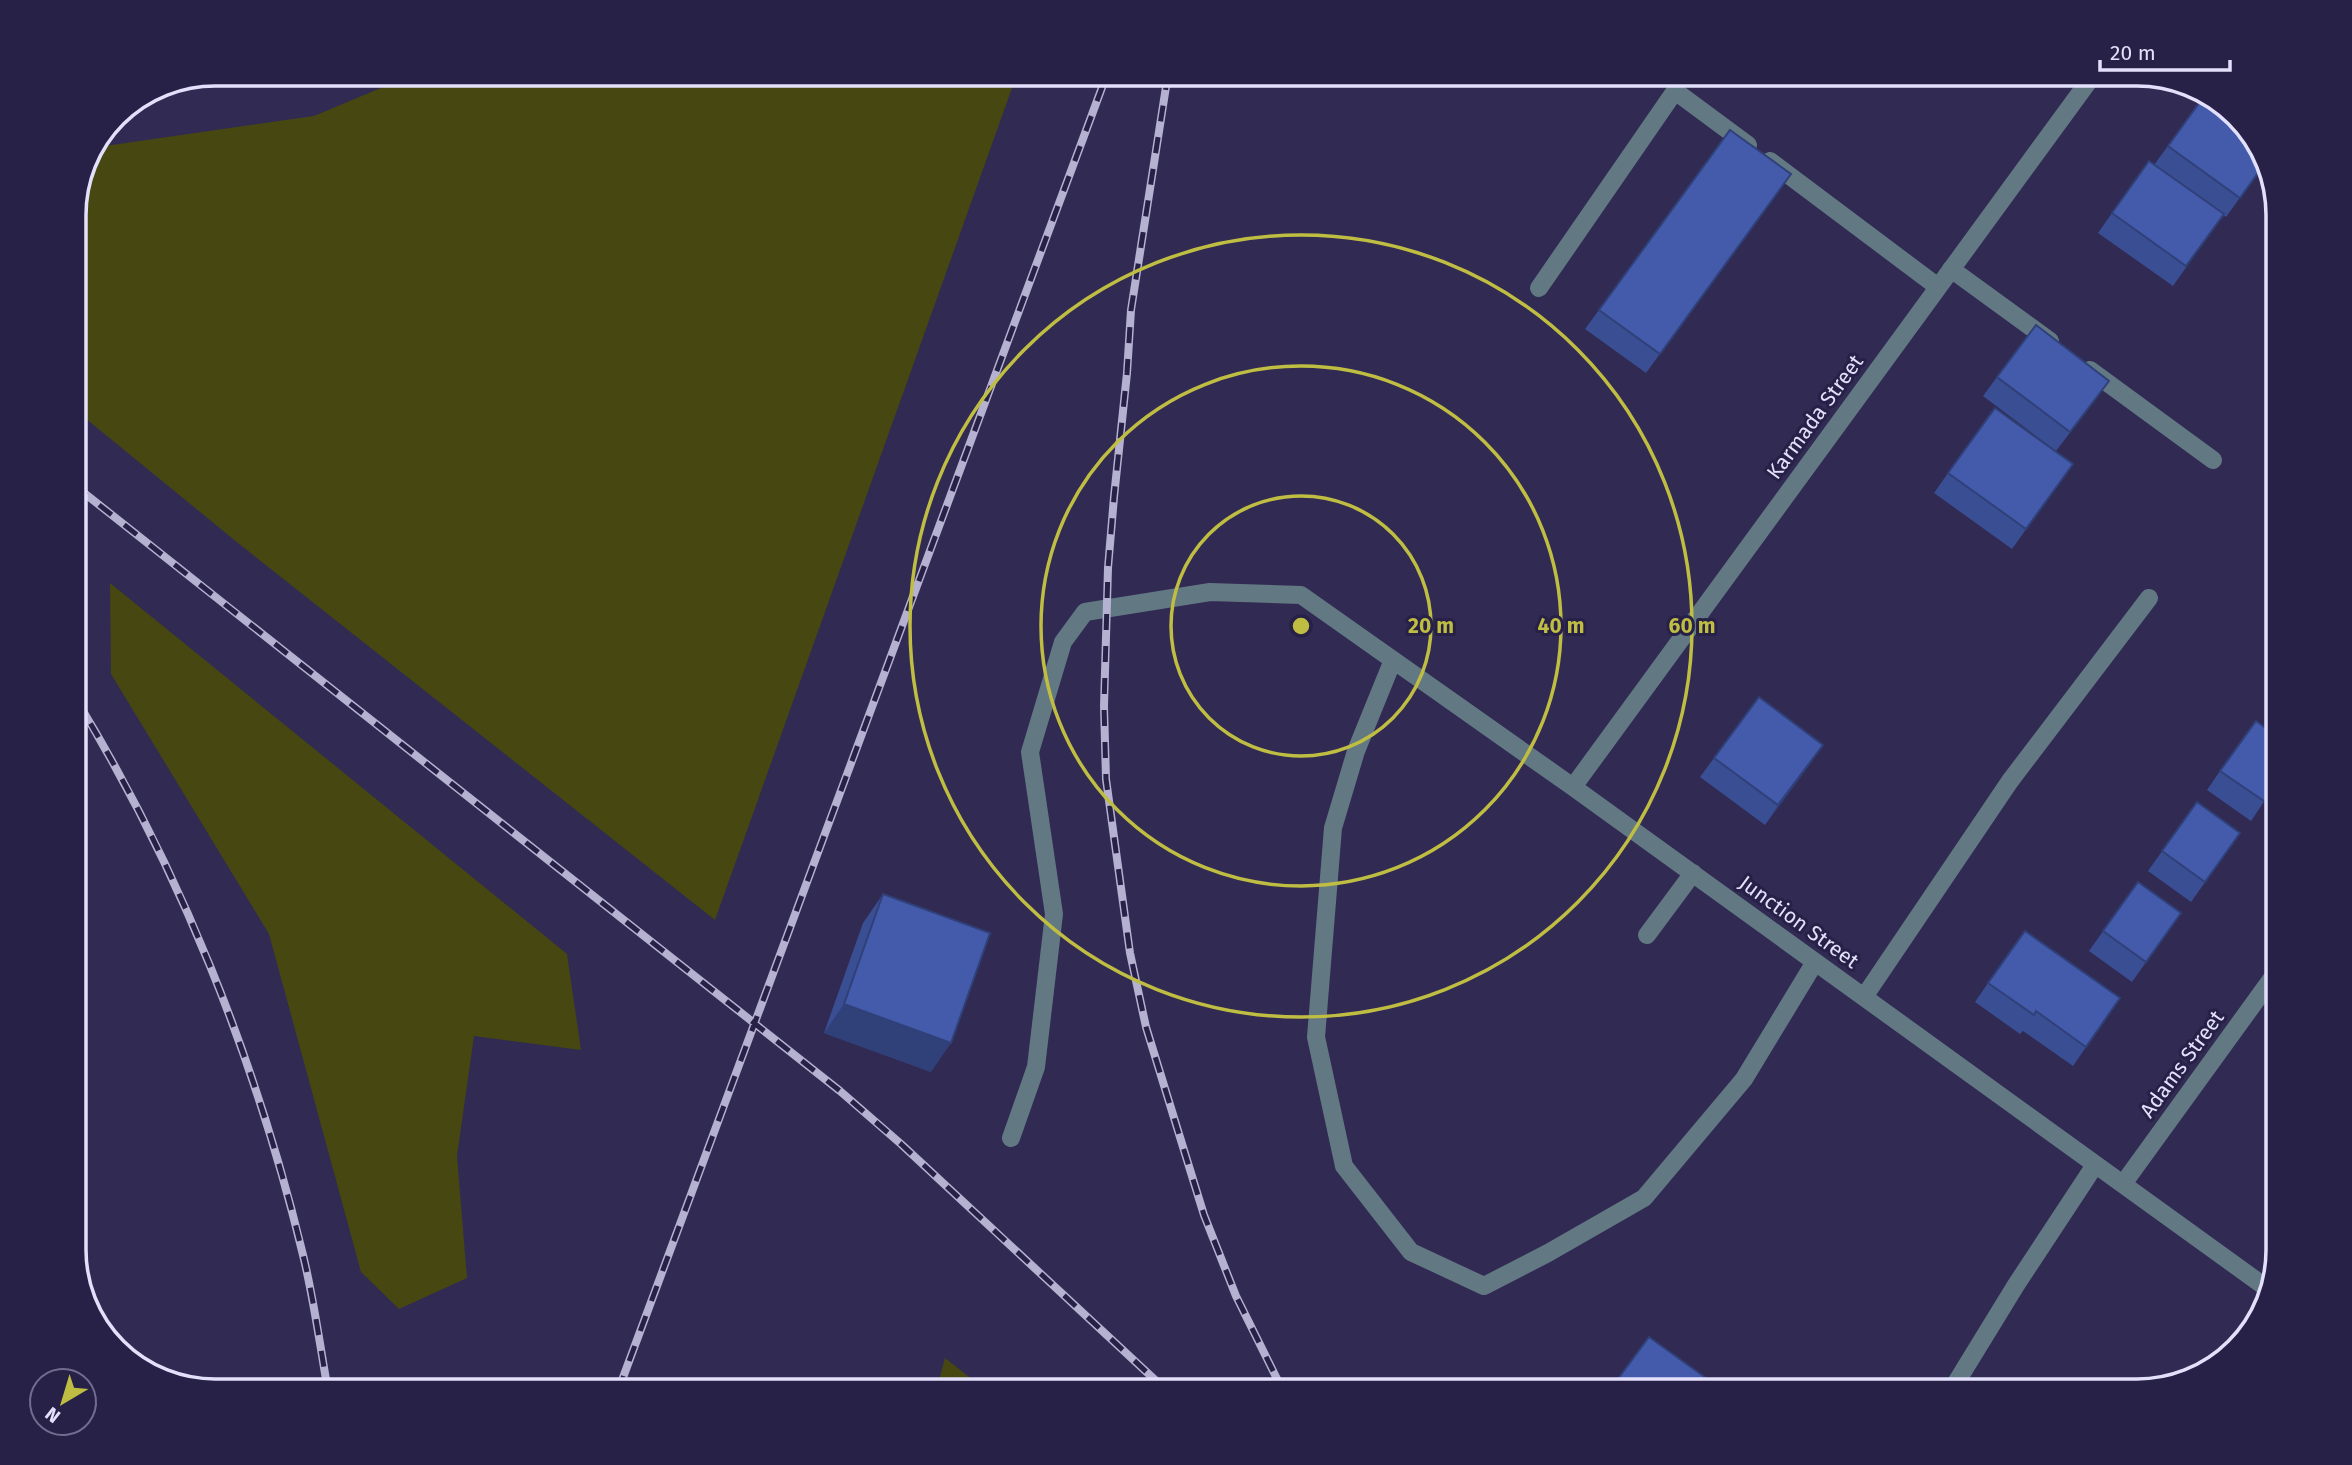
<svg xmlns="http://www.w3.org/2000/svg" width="2352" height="1465" viewBox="0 0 2352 1465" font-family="'Fira Sans',sans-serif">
	<rect width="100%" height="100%" fill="#312a53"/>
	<path fill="#474711" d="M414 74H1017L715 920 238 543 74 409V206L88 153 91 148 314 116Z
		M110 583 567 954 581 1050 474 1036 457 1156 467 1278 399 1309 361 1272 269 934 111 674Z
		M945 1358 987 1391H936Z"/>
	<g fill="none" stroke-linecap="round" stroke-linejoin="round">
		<path stroke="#627984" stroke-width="18" d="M1770 161 1938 287
			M1951 269 2050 341
			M1539 288 1675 91 1748 145
			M2090 370 2213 460
			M1393 660 1356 751 1333 828 1316 1037 1344 1166 1411 1252 1484 1286 1548 1253 1644 1198 1744 1079 1815 962
			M1573 787 2094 74
			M1647 935 1693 873
			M1864 997 2010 781 2149 598
			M1011 1138 1036 1067 1054 914 1030 752 1063 642 1085 612 1210 592 1301 595 1573 787 2268 1289
			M2123 1184 2278 970
			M1951 1391 2016 1285 2095 1165"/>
		<defs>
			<path id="rail" d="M1168 74 1131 310 1127 373 1114 497 1108 568 1104 706 1106 779 1130 953 1146 1027 1204 1215 1236 1296 1283 1391
				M74 485 840 1091 901 1144 1167 1391
				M74 696C179 867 256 1060 303 1255 314 1300 320 1346 328 1391
				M618 1391 1107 74"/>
		</defs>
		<use href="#rail" stroke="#b5b1d0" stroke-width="8"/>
		<use href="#rail" stroke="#272047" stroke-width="5" stroke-dasharray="16" stroke-linecap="butt"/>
	</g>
	<path fill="#3a4e94" d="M2205 95 2265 163 2226 217 2223 215 2173 286 2098 233 2112 213 2154 165Z
		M1777 194 1646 373 1585 329 1599 310Z
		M1997 377 2095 400 2056 451 1983 396Z
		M2278 452V463L2273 459Z
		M2073 464 2012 549 1934 493 1948 473Z
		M2278 692V720L2265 710Z
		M1714 758 1810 764 1765 825 1700 777Z
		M2220 771 2278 781 2251 821 2207 790Z
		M2197 802 2240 833 2191 902 2148 871Z
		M2138 882 2181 913 2132 982 2089 951Z
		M883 894 931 1072 824 1033 863 923Z
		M1988 983 2120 998 2073 1066 2023 1031 2020 1034 1975 1002Z"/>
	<path fill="#304078" d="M1823 745 1810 764 1765 825 1778 805Z
		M844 1004 951 1043 931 1072 824 1033Z"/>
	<path fill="#445bac" stroke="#304078" stroke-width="2" d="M2205 95 2225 109 2259 144 2265 163 2240 198 2168 146Z
		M1730 130 1791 174 1660 354 1599 310Z
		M2149 161 2224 214 2186 266 2112 213Z
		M2036 325 2109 381 2070 432 1997 377Z
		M1995 408 2073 464 2026 529 1948 473Z
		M1759 697 1823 745 1778 805 1714 758Z
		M2256 721 2278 737V781L2264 801 2220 771Z
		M2197 802 2240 833 2205 882 2162 851Z
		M2138 882 2181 913 2146 962 2103 931Z
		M883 894 990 933 951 1043 844 1004Z
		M2025 931 2120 998 2086 1047 2036 1011 2034 1015 1988 983Z
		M1649 1337 1724 1391H1609Z"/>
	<g fill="none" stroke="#bfbe42" stroke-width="3.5">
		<circle cx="1301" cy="626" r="130"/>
		<circle cx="1301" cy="626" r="260"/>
		<circle cx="1301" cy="626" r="391"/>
	</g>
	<g text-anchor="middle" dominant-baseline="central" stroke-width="6" stroke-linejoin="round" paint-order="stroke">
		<g font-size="21" fill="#e3e0fb" stroke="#272047">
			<text transform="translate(1815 417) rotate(-54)">Karmada Street</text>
			<text transform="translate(1799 922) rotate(36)">Junction Street</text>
			<text transform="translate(2182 1064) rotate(-54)">Adams Street</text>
		</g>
	</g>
	<path d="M0 0H2352V1465H0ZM215 86H2137A129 129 0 0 1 2266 215V1250A129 129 0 0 1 2137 1379H215A129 129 0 0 1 86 1250V215A129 129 0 0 1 215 86Z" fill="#272047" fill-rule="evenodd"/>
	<path fill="none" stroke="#e3e0fb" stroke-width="3.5" d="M215 86H2137A129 129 0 0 1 2266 215V1250A129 129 0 0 1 2137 1379H215A129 129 0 0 1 86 1250V215A129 129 0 0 1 215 86Z"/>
	<circle cx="1301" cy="626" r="10" fill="#bfbe42" stroke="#272047" stroke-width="3.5"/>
	<g font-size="21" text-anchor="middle" font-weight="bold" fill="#bfbe42" stroke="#272047" stroke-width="6" stroke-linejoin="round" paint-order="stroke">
		<text x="1431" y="633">20 m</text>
		<text x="1561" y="633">40 m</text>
		<text x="1692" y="633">60 m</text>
	</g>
	<g transform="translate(63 1402) rotate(218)"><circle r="33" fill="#272047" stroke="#726d8f" stroke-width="2"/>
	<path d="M0-5L12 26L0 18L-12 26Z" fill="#bfbe42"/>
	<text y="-10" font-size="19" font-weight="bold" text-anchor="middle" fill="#e3e0fb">N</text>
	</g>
	<path d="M2100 60v10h130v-10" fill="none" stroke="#e3e0fb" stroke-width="3.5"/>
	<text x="2110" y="60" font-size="21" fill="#e3e0fb" stroke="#272047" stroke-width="5" paint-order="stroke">20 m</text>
</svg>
